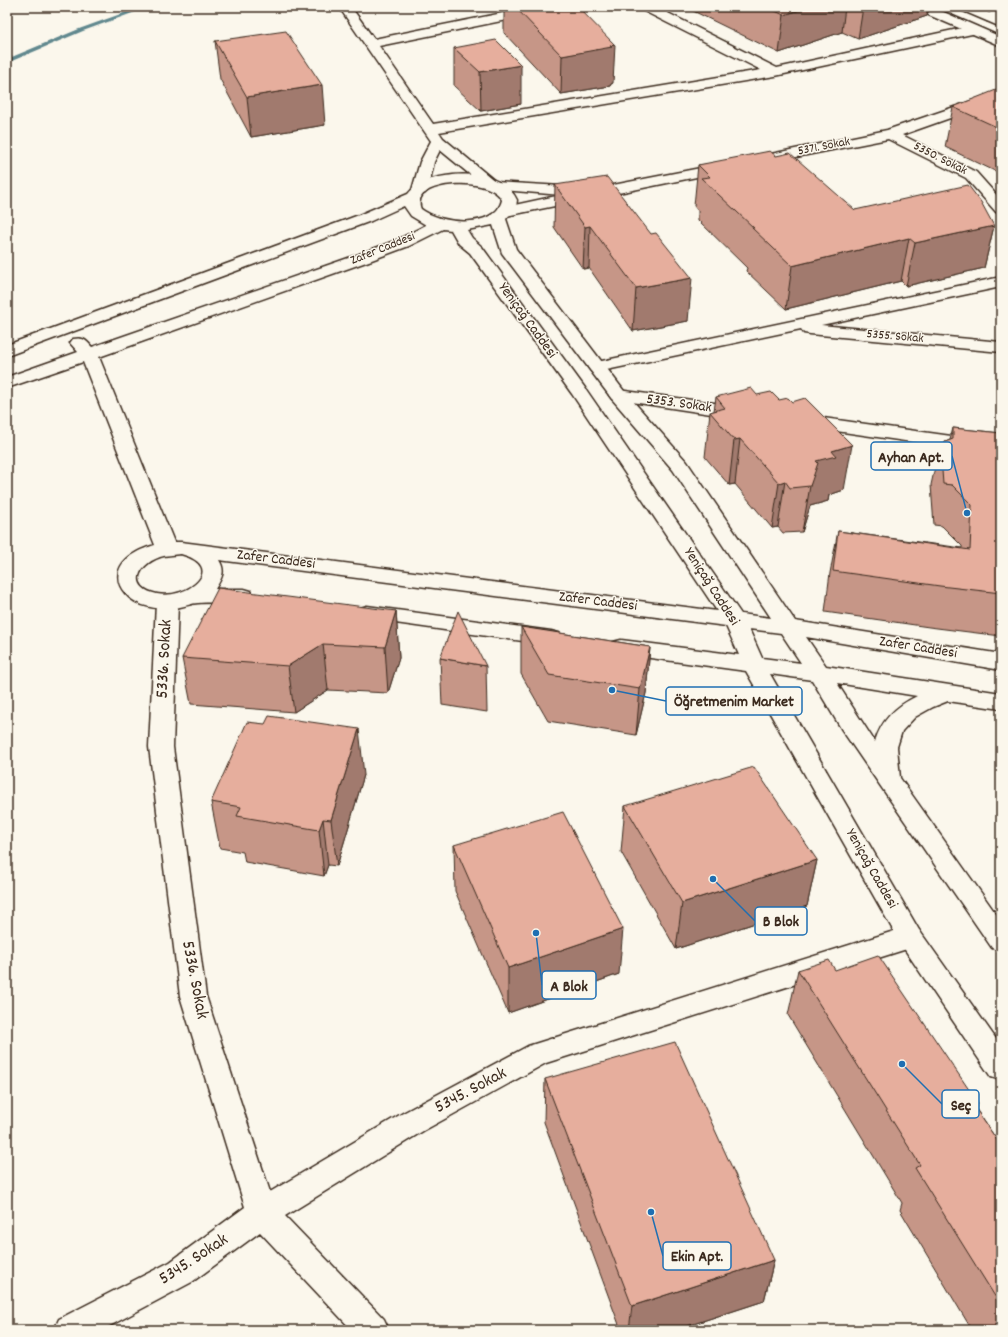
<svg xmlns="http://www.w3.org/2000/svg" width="1008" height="1337" viewBox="0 0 1008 1337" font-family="Dekko,sans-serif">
	<rect width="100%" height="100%" fill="#fbf7ec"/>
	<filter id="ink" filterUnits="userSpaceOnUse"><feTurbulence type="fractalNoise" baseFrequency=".025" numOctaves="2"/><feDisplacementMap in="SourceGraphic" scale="8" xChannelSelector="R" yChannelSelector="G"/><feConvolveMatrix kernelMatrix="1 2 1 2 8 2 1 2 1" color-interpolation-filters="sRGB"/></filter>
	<g filter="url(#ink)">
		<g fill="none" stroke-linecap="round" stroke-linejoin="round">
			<path fill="#61888e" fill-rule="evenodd" d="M140 7H149L83 31 7 63V59L79 29Z"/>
			<defs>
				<path id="street" d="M339 7H351L374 39 532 7H556L554 10 550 11 379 46 433 124 761 70 642 10 640 7H656L777 68 972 26 977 27 978 30 977 33 972 34 775 76 439 132 443 138 496 182 562 186 567 188 570 191 567 194 726 163 731 164 733 167 731 170 726 171 506 216 501 214 498 211 501 208 561 195 491 189 484 186 440 150 434 162 428 190 425 193 420 195 415 193 412 190 420 162 431 141Z
					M1001 7V17L995 21H987L985 18C988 13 995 9 1001 7Z
					M1001 91V100L902 135 976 172 1001 200V214L996 212 966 178 888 139 761 164 756 163 754 160 756 157 761 156 887 130Z
					M1001 277V287L821 325 1001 342V352L810 334 804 333 801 329 597 372 591 371 588 367 591 363 597 362Z
					M618 390 744 407 750 409 753 413 750 417 744 419 612 399 609 395 612 391Z
					M802 415 1001 443V455L795 425 793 421 795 417Z
					M167 596 174 598 178 603 173 747 206 996 270 1192 403 1113 528 1046 910 926 919 930 923 937 919 944 910 948 546 1063 423 1131 285 1216 384 1319 389 1330H352L260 1232 192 1282 102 1330H54L59 1319 170 1262 245 1207 180 996 149 747 156 603 160 598Z"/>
				<path id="secondary" d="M915 7H932L1001 37V46L917 10Z
					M959 7H975L1001 18V27L961 10Z
					M453 175C475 173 507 178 517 200L516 207 506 219 516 249 624 391 687 462 795 621 1001 654V670L806 637 826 666 1001 693V709L948 701 933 707 915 717 902 731 897 747 900 778 1001 921V952L992 948 842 730 812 680 770 674 919 930 1001 1046V1080L991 1077 901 944 746 671 621 654 613 652 610 647 613 642 621 640 739 655 726 626 219 560C226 571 222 578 215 589H244L251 591 254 596 251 601 244 603C229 603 213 602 198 603 192 603 186 606 180 607 162 611 137 608 125 593 119 586 117 580 119 571 124 556 141 549 155 545L83 362 7 388V377L78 352 70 343 73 339C83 337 86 340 92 347L357 255 397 240 426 225 411 216 404 206 371 221 7 356V345L359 215 408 194C419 180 437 177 453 175ZM453 184C468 183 495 185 502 200 495 230 440 224 421 209 413 190 441 185 453 184ZM493 225 502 253 612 399 673 470 771 618 741 614 585 388 482 247 472 238 467 230ZM443 229 451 230 459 244 470 253 572 394 717 611 181 542H174L99 357 369 261 409 246ZM181 554C228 567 188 600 157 594 128 588 137 565 160 557 166 555 174 555 181 554ZM749 629 781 633 801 663 762 658ZM837 683 917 696C896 706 881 720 875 742Z
					M367 606 551 631 559 633 562 638 559 643 551 645 360 618 356 613 360 608Z"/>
			</defs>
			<use href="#street" stroke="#3b2a1e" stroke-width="3"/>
			<use href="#secondary" stroke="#3b2a1e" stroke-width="3"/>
			<use href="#street" fill="#fbf7ec" fill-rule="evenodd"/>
			<use href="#secondary" fill="#fbf7ec" fill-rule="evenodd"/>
		</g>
		<path fill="#c69687" stroke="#3b2a1e" d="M504 7H515L613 83 611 84 610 86 561 94 504 33Z
			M685 7H929L927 16 858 39 842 32 779 53Z
			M936 7H954L944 11Z
			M215 41 325 125 251 137 220 79Z
			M454 48 521 104 481 111 454 86Z
			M1001 92V174L945 147 953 107Z
			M776 156 855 210 994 226 984 268 906 286 901 281 786 309 746 271 747 268 698 220V211L694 206 698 165Z
			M555 185 651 234 688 321 633 331 589 268 583 269 554 227Z
			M716 397 844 490 829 495 828 501 810 506 802 532 783 533 778 527 772 528 735 484 729 485 705 457 710 412 714 411Z
			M953 428 1001 433V636L929 627 825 612 830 573 838 531 962 548V546L942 526 934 525 931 485 940 444 950 440Z
			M396 611 399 658 388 693 328 690 294 712 191 704 182 658Z
			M521 627 650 647 646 693 636 735 548 721 521 674Z
			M440 658 486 666 487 712 442 705Z
			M364 775 337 866 328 865 324 876 245 862 243 852 220 848 211 802Z
			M625 806 817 860 807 906 676 949 621 852Z
			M454 845 619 974 508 1013 455 891Z
			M798 970H835L976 1109 1001 1146V1330H972L900 1210 902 1203 788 1015Z
			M545 1079 774 1260 764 1301 675 1330H621L544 1122Z"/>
		<path fill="#a17a6e" stroke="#3b2a1e" d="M809 7H845L842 32 779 53 784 15Z
			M863 7H929L927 16 858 39Z
			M945 7H954L944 11Z
			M615 45 613 83 611 84 610 86 561 94 562 56Z
			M521 65V104L481 111 480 72Z
			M322 85 325 125 251 137 247 97Z
			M590 226 589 268 583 269 585 227Z
			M994 226 984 268 906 286 915 243Z
			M909 238 901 281 786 309 792 266Z
			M692 278 688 321 633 331 636 288Z
			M740 439 735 484 729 485 734 440Z
			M852 445 844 490 829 495 828 501 810 506 802 532 810 486 816 461 832 451Z
			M785 481 778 527 772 528 779 483Z
			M396 611 399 658 388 693 385 647Z
			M323 644 328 690 294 712 288 666Z
			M650 647 646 693 636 735 640 689Z
			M359 729 364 775 337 866 331 820Z
			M323 819 328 865 324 876 319 830Z
			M817 860 807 906 676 949 682 903Z
			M623 929 619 974 508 1013V968Z
			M978 1103 961 1146 973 1105Z
			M774 1260 764 1301 675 1330H629L632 1306Z"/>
		<path fill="#e6ae9d" stroke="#3b2a1e" d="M515 7H578L615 45 610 46 612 47 562 56Z
			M766 7H809L784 15Z
			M286 31 322 85 247 97 215 41Z
			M496 40 521 65 480 72 454 48Z
			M996 90 1001 92V129L953 107Z
			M770 151 776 156 790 153 855 210 968 185 981 202 994 226 915 243 909 238 792 266 752 228H754L701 178 710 177 698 165Z
			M607 177 651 234 656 233 692 278 636 288 590 226 585 227 555 185Z
			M751 388 757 395 771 392 779 400 788 398 792 402 805 398 852 445 832 451 836 456 816 461 818 463 810 486 790 488 785 481 779 483 740 439 734 440 710 412 725 408 716 397Z
			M953 428 1001 433V593L940 586 833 571 838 531 970 550 972 505 952 485 943 484 940 444 953 439Z
			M218 588 396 611 385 647 323 644 288 666 182 658Z
			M458 611 486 666 440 658Z
			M521 627 650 647 640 689 549 675Z
			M269 716 359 729 331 820 323 819 319 830 237 816 241 807 211 802 247 722 265 724Z
			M754 767 817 860 682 903 625 806Z
			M563 812 623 929 508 968 454 845Z
			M878 955 978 1103 973 1105 1001 1146V1306L915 1168 920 1165 798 970 829 960 835 970Z
			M675 1042 774 1260 632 1306 545 1079Z"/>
	</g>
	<g text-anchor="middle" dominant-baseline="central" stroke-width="3" stroke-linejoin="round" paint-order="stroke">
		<g font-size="13" fill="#3b2a1e" stroke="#fbf7ec">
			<text transform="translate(824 147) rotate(-11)">5371. Sokak</text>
			<text transform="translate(940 159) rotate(27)">5350. Sokak</text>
			<text transform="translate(383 249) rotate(-22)">Zafer Caddesi</text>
			<text transform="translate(895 337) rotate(5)">5355. Sokak</text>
		</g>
		<g font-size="15" fill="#3b2a1e" stroke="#fbf7ec">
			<text transform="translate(527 321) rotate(54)">Yeniçağ Caddesi</text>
			<text transform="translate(679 404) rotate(8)">5353. Sokak</text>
			<text transform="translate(276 560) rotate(7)">Zafer Caddesi</text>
			<text transform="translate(711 587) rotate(57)">Yeniçağ Caddesi</text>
			<text transform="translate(598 602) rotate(7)">Zafer Caddesi</text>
			<text transform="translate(918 648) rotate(9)">Zafer Caddesi</text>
			<text transform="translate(871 869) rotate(60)">Yeniçağ Caddesi</text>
		</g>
		<g font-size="18" fill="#3b2a1e" stroke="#fbf7ec">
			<text transform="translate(165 659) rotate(-87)">5336. Sokak</text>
			<text transform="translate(194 980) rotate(79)">5336. Sokak</text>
			<text transform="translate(471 1091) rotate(-28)">5345. Sokak</text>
			<text transform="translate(194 1260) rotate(-33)">5345. Sokak</text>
		</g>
	</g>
	<path fill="none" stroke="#1f6fb2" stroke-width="1.5" d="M967 513L952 456M612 690L666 701M713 879L755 921M536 933L542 985M902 1064L942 1104M651 1212L663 1256"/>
	<g fill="#1f6fb2" stroke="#fbf7ec" stroke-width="1.5">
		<circle cx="967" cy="513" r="4"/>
		<circle cx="612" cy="690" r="4"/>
		<circle cx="713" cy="879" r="4"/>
		<circle cx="536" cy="933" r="4"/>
		<circle cx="902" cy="1064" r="4"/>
		<circle cx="651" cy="1212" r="4"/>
	</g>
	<g fill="#fbf7ec" stroke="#1f6fb2" stroke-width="1.5">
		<rect x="871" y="442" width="81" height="28" rx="4"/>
		<rect x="666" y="687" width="136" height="28" rx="4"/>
		<rect x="755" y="907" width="52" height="28" rx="4"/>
		<rect x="542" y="971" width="54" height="28" rx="4"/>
		<rect x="942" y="1090" width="37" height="28" rx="4"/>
		<rect x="663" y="1242" width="68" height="28" rx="4"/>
	</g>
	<g font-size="16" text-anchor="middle" font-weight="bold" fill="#3b2a1e">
		<text x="911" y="462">Ayhan Apt.</text>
		<text x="734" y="706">Öğretmenim Market</text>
		<text x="781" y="926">B Blok</text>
		<text x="569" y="991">A Blok</text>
		<text x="961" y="1110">Seç</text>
		<text x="697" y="1261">Ekin Apt.</text>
	</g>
	<rect width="1008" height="1337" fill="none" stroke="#fbf7ec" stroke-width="24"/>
	<rect x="12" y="12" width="984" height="1313" fill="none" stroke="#3b2a1e" stroke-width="1.5" filter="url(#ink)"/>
</svg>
